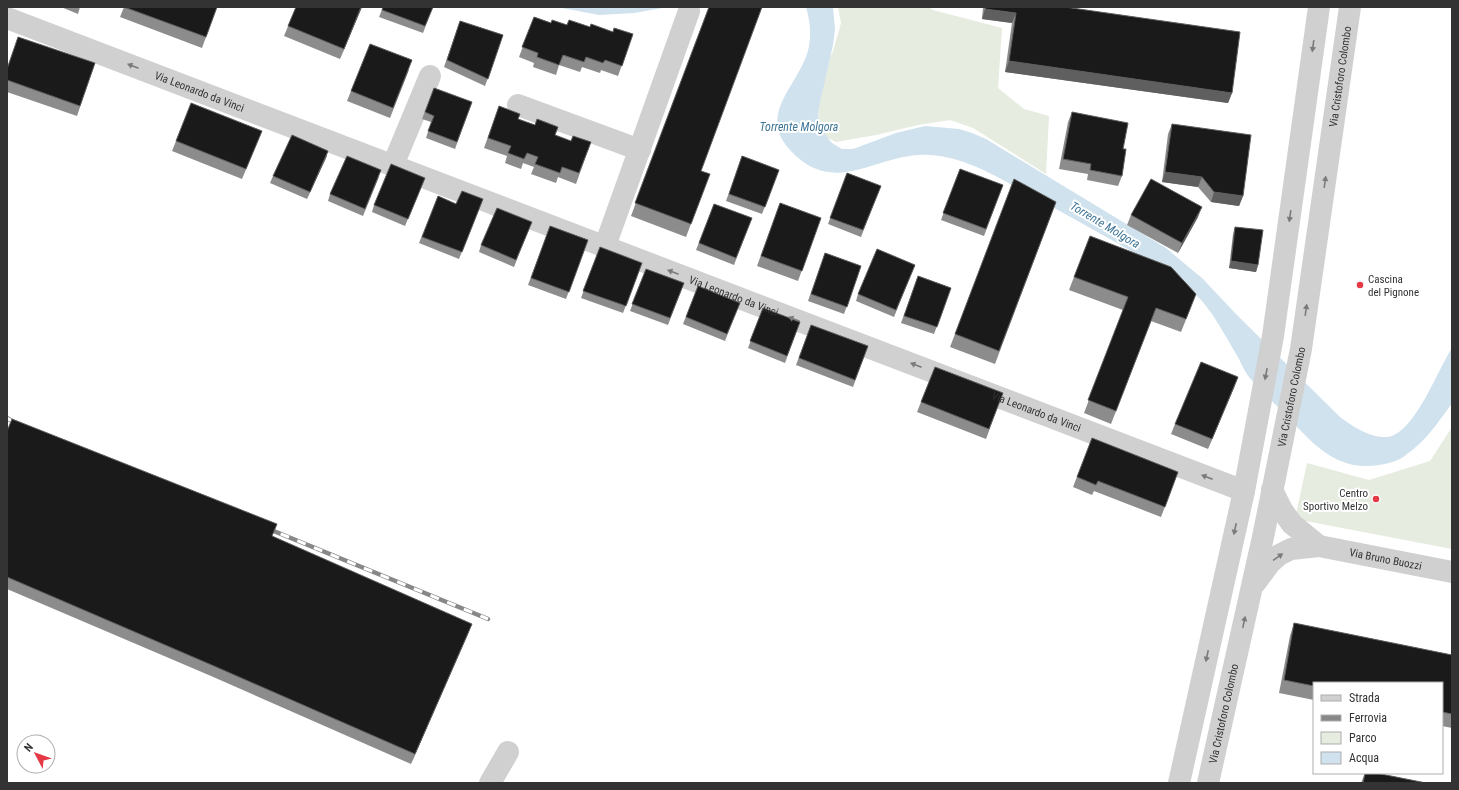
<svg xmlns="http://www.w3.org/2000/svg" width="1459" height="790" viewBox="0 0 1459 790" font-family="'Roboto Condensed',sans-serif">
	<rect width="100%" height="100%" fill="#fff"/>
	<path fill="#e6ecdf" d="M838 7H929L933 10 1002 28 998 88 1024 109 1049 116 1046 174 973 128 950 120 918 125 876 135 836 142 826 137 818 127 819 93 824 71 833 51 841 23Z
		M1452 427V549L1295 519 1307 463 1369 480 1430 461Z"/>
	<path fill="#cfe2ee" d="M557 7H668L634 13 599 15Z
		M806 7H833L835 29 833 45 820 102 818 114 819 124 824 133 832 143 842 149H853L896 133 925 126 959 129 972 133 986 139 1166 248 1203 279 1236 314 1340 417C1352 426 1370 438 1387 437 1414 435 1438 369 1452 348 1452 358 1454 397 1451 404 1450 407 1447 410 1445 413 1434 428 1423 443 1407 454 1399 461 1390 463 1379 465 1336 472 1312 443 1285 414 1273 402 1260 390 1249 377 1245 372 1242 365 1239 359 1225 336 1213 310 1193 292 1172 273 1147 260 1124 247 1091 228 1058 210 1025 192 996 176 964 157 930 155 878 151 836 200 790 150 759 116 793 90 806 57 812 41 811 24 806 7Z"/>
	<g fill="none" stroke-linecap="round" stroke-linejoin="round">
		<g stroke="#d0d0d0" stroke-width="22">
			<path id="s1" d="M7 18 1244 491"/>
			<path d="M518 105 640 150"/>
			<path d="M393 165 430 76"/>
			<path d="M605 246 689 11"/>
			<path d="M1272 490 1282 510 1292 524 1319 546"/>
			<path id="s2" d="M1256 582 1270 563 1279 555 1291 549 1319 546 1452 572"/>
			<path d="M490 783 508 752"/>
			<path d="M1179 783 1244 491 1273 336 1319 7"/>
			<path id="s3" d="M1208 783 1263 537 1301 349 1350 7"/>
		</g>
		<defs>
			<path id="rail" d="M7 418 21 427
				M264 527 488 619"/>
		</defs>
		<use href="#rail" stroke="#888" stroke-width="4.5"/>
		<use href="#rail" stroke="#fff" stroke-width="3" stroke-dasharray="9" stroke-linecap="butt"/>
	</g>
	<path fill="#8c8c8c" d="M61 7H80L78 14Z
		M124 7H217L202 48 120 17Z
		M296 7H362L340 59 284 36Z
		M383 7H433L423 33 379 17Z
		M709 7 701 171 710 174 686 237 631 216Z
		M983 7H1065L1232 93 1228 103 1005 72 1012 23 982 19Z
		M534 17 551 23 590 27 613 32 633 34 618 76 601 70 600 73 582 67 580 72 559 65 556 75 533 67 534 63 519 57Z
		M460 21 503 35 485 86 444 67Z
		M95 63 77 116 7 92V68Z
		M409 70 390 118 347 101 351 91Z
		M434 88 472 102 455 149 426 138 431 122 422 119Z
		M499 106 518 119 555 135 571 141 591 142 576 184 558 177 556 183 531 174 534 167 523 163 521 169 505 163 507 156 484 148Z
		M1072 112 1123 149 1122 176 1118 186 1087 180 1088 174 1059 169 1068 122Z
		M1172 124 1243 196 1239 206 1211 202 1198 187 1162 182 1168 134Z
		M262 131 242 179 172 151 176 141Z
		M328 151 326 158 307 199 270 183 273 176Z
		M742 156 779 170 762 214 726 201Z
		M960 169 1003 185 984 236 941 220Z
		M847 173 881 186 861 237 828 224Z
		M379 177 363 216 328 201 330 194Z
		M425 178 405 226 372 212 374 205Z
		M438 196 456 204 483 199 459 259 419 243Z
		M1056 202 995 364 950 347 955 334Z
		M780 203 821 218 798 281 757 266Z
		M714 204 752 218 734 265 696 250Z
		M1131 215 1198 217 1178 253 1127 225Z
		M550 226 588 240 566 299 528 285Z
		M1235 227 1258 265 1256 272 1229 268 1233 234Z
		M529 229 514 267 479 252 481 245Z
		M600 247 642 263 623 313 581 298Z
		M825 253 861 266 844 314 808 301Z
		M915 265 894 317 856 301 858 294Z
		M646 269 684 283 668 325 630 311Z
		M918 276 951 288 934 334 901 323Z
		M1074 277 1191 307 1181 332 1151 321 1111 424 1084 413 1123 310 1069 290Z
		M698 286 740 303 725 341 683 324Z
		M763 308 800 322 785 363 748 348Z
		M811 325 868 346 853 387 796 365Z
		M935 367 1003 393 986 439 917 412Z
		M1238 377 1208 449 1171 434 1175 424Z
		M7 431 272 536 468 634 411 764 211 676 7 589Z
		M1092 438 1178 472 1161 517 1094 491 1092 495 1073 487Z
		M1294 623 1452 655V728L1442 726V683H1314V700L1279 693 1290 636Z
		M1365 773H1376L1426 783H1361Z"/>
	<path fill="#5f5f5f" d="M361 7H362L340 59 344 49Z
		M985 9 1016 13 1012 23 982 19Z
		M1009 61 1232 93 1228 103 1005 72Z
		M328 151 326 158 307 199 310 192Z
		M1165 172 1202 177 1198 187 1162 182Z
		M1214 192 1243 196 1239 206 1211 202Z
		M1202 207 1198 217 1178 253 1182 243Z
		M1231 261 1258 265 1256 272 1229 268Z
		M1238 377 1234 388 1208 449 1212 439Z
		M472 624 468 634 411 764 415 754Z"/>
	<path fill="#1a1a1a" stroke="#5f5f5f" d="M124 7H217L206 37Z
		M296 7H361L344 49 288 26Z
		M383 7H433L425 26 382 10Z
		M709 7H762L701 171 710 174 691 224 635 203Z
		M986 7H1065L1240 32 1232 93 1009 61 1016 13 985 9Z
		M534 17 551 23 552 20 567 25 569 20 590 27 591 24 613 32 614 28 633 34 622 66 605 60 603 63 586 57 584 62 563 55 559 65 537 57 538 53 522 47Z
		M460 21 503 35 488 79 447 60Z
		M18 37 95 63 80 106 7 80V69Z
		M370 44 412 60 393 108 351 91Z
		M434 88 472 102 457 142 428 131 434 116 425 112Z
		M191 103 262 131 246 169 176 141Z
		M499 106 520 114 518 119 535 125 537 119 558 127 555 135 571 141 573 136 591 142 579 173 562 167 560 173 535 164 538 157 527 153 524 159 508 153 511 146 488 138Z
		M1072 112 1128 123 1123 149H1126L1122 176 1090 170 1091 164 1063 159Z
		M1172 124 1251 135 1243 196 1214 192 1202 177 1165 172Z
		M292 135 328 151 310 192 273 176Z
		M347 156 381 170 365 209 330 194Z
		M742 156 779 170 765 207 729 194Z
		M391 164 425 178 408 219 374 205Z
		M960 169 1003 185 986 229 943 213Z
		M847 173 881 186 863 230 830 218Z
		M1014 179 1056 202 999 351 955 334Z
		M1151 179 1202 207 1182 243 1131 215Z
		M462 191 483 199 462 252 422 237 438 196 456 204Z
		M780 203 821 218 802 271 761 256Z
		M714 204 752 218 736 258 699 243Z
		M497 208 532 222 516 260 481 245Z
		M550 226 588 240 569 292 531 278Z
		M1235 227 1263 230 1258 265 1231 261Z
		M1090 236 1171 267 1196 294 1186 319 1156 308 1116 411 1088 400 1128 297 1074 277Z
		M600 247 642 263 626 306 583 291Z
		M877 249 915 265 896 310 858 294Z
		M825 253 861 266 847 307 811 294Z
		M646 269 684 283 670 318 632 304Z
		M918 276 951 288 937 327 904 316Z
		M698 286 740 303 727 334 686 317Z
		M763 308 800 322 787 356 750 341Z
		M811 325 868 346 855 380 799 358Z
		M1201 362 1238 377 1212 439 1175 424Z
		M935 367 1003 393 989 429 921 402Z
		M12 419 277 524 272 536 472 624 415 754 214 666 7 577V431Z
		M1092 438 1178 472 1165 507 1098 481 1096 485 1077 477Z
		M1294 623 1452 655V714L1442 712V683H1314V686L1284 680Z
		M1365 773H1376L1426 783H1363Z"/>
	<defs><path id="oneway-solid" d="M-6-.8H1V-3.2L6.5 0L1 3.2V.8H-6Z"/></defs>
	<g fill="#7a7a7a">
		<use href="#oneway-solid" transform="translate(1313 46) rotate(98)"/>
		<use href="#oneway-solid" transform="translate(133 66) rotate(-159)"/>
		<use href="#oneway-solid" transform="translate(1325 182) rotate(-82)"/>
		<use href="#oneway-solid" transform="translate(1290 216) rotate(98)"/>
		<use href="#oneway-solid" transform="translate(673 272) rotate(-159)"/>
		<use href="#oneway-solid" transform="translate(1306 310) rotate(-82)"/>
		<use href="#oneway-solid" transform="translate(794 319) rotate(-159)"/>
		<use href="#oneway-solid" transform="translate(916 365) rotate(-159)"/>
		<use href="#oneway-solid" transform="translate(1266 374) rotate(101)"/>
		<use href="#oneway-solid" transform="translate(1207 477) rotate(-159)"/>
		<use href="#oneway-solid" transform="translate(1235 529) rotate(102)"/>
		<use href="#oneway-solid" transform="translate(1278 557) rotate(-35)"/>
		<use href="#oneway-solid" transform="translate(1244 622) rotate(-78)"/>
		<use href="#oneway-solid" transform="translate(1207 656) rotate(102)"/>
	</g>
	<g fill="#e63946" stroke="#fff" stroke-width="1.5">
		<circle cx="1360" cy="285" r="4"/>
		<circle cx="1376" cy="499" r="4"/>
	</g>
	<g text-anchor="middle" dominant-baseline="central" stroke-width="4" stroke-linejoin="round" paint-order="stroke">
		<g font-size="11" fill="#333" stroke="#fff">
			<text stroke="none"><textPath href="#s3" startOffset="719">Via Cristoforo Colombo</textPath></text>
			<text stroke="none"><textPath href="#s1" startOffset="206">Via Leonardo da Vinci</textPath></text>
			<text stroke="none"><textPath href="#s1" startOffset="778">Via Leonardo da Vinci</textPath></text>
			<text stroke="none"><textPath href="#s3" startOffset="395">Via Cristoforo Colombo</textPath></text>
			<text stroke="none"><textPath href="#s1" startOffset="1102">Via Leonardo da Vinci</textPath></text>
			<text stroke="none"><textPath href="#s2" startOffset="145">Via Bruno Buozzi</textPath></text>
			<text stroke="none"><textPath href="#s3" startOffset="71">Via Cristoforo Colombo</textPath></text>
		</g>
		<g font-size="11" fill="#333" stroke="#fff" text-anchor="start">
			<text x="1368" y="279">Cascina<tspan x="1368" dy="13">del Pignone</tspan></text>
			<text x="1368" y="493" text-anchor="end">Centro<tspan x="1368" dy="13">Sportivo Melzo</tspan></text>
		</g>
		<g font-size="12" font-style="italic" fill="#3f7597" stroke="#fff">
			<text x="799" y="127">Torrente Molgora</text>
			<text transform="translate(1105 225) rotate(31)">Torrente Molgora</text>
		</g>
	</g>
	<rect width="1459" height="790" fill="none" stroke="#333333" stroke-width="16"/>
	<rect x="1313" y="682" width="130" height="92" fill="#ffffff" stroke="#adadad"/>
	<rect x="1321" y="695" width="20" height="6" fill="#d0d0d0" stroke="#adadad"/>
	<text x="1349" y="702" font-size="12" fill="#333333">Strada</text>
	<rect x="1321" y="715" width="20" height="6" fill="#888888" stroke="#adadad"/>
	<text x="1349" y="722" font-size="12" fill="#333333">Ferrovia</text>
	<rect x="1321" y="732" width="20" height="12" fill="#e6ecdf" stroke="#adadad"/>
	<text x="1349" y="742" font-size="12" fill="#333333">Parco</text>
	<rect x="1321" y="752" width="20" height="12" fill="#cfe2ee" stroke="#adadad"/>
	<text x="1349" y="762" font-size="12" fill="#333333">Acqua</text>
	<g transform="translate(36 754) rotate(311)"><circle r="19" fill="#ffffff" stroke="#adadad"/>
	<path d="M0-3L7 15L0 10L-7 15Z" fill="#e63946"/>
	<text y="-6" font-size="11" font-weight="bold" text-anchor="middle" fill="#333333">N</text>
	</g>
</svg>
